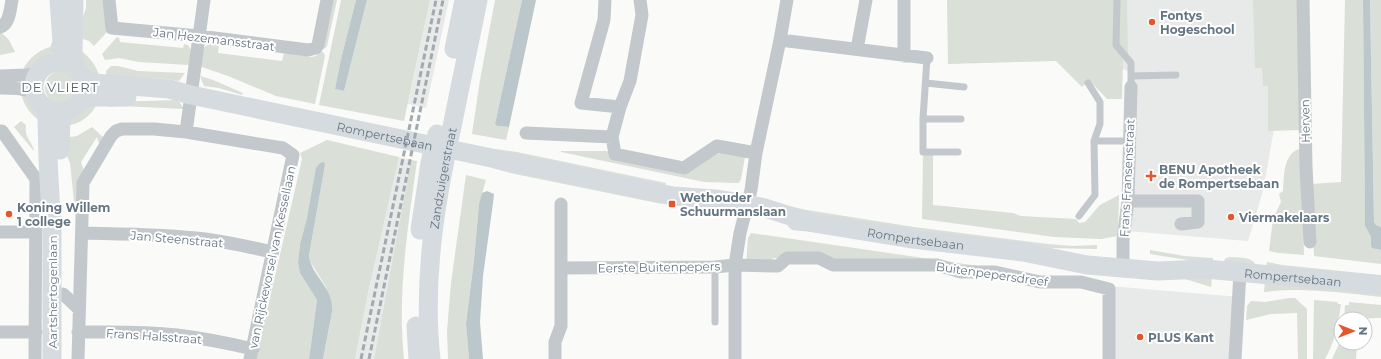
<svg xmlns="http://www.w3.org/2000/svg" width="1381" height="359" viewBox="0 0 1381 359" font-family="Montserrat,sans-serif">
	<rect width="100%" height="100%" fill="#fafaf8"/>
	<path fill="#e8e9e9" d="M430 0H449L426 108 408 104Z
		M1112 0H1270L1277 112 1263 191 1248 241 1127 231 1133 73 1111 65Z
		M399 157 411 160 374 359H355L368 293Z
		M1109 286 1240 297 1236 359H1108Z"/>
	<path fill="#dadfd7" d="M86 0H104L107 32 94 46 89 41 80 38V27L86 8Z
		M332 0H337L327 46 324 49 322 48Z
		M341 0H356L341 59 335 89 344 91 367 0H430L404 121 319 105Z
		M495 0H522L495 124 497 126 509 127 506 140 472 134 480 80Z
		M947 0H1127L1128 59H1123L1122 99H1107L1089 80 1082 87 1056 61 948 64Z
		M1253 0H1299L1301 130 1268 131V86H1263L1262 68H1255Z
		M1345 0H1363L1365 226 1371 237V245L1376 249 1381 250V264L1314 256 1311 184 1341 182Z
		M1370 0H1381V227L1376 225 1374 222Z
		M0 31 9 40 15 52 0 55Z
		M117 37 119 38 120 42 183 48 184 44 188 45 191 50 189 65 139 62 119 58 105 60 102 54Z
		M210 42 219 43 218 53 282 61 284 53 312 57 316 56 321 51 324 53 325 56 315 104 276 96 228 76 199 66 201 51Z
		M56 45 50 56 32 70 22 71C30 56 40 49 56 45Z
		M79 49C91 58 97 66 101 81 87 73 81 65 79 49Z
		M111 66H118L138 71 185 73 179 81C153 77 134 78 107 81L106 71Z
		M60 70C70 71 80 79 77 91 75 96 72 100 67 102 45 110 34 77 60 70Z
		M200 76 213 80 243 93 242 95 219 88 204 86Z
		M21 93C36 100 39 107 43 123 31 115 24 107 21 93Z
		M178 100 184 109 122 106 108 107 110 102Z
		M98 102C91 116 81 124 65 126 71 113 85 106 98 102Z
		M21 121 26 125C24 137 31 140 34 150H33L14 127Z
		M92 127 104 138 100 147 97 137 81 162 85 174 80 210 75 211 70 163 65 151 64 138 77 136Z
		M327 140 399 157 368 293 355 359H323L332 312 326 287 313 266 310 261 309 255 325 165 323 162 307 218 300 244 298 263 300 273 317 300 309 359H256L302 159 300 153Z
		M463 145 517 152 666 183 665 187Z
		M1299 149 1301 150 1304 255 1279 253 1269 251 1273 219 1281 202 1279 194 1283 191C1284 177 1283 154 1299 149Z
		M561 151H606L687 173 713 154 722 153 745 157 741 179 739 183 704 182 561 152Z
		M933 152V205L1013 213 1021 216 1076 219 1079 223 1085 222 1100 205 1119 195 1118 236 1101 239 1054 237 922 219 923 153Z
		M460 159 662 200V204L510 173Z
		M411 160 417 161C408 227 397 292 404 359H374Z
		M466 175 486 180 479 204 474 260 466 324 469 359H448L447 331 451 283Z
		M788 206 807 210 914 227 1048 244 1073 246 1097 245V249L1047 248 806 215Z
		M751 233 999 269 829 259 773 258 770 265H746L748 238Z
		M1150 250 1184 256 1213 258V264L1150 254Z
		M1230 257C1240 258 1251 256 1257 266L1223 262 1226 258Z
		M1267 262 1282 265 1381 275V279L1266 269Z
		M1212 276 1211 287 1182 278Z
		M1265 281 1381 292V297C1341 293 1304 287 1264 292Z
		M1289 298H1295L1307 309V359H1298L1297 313 1271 314 1246 320 1247 306 1251 301 1265 302Z
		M1314 300 1337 302 1338 304H1341C1338 324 1335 342 1325 359H1313Z
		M1349 302 1381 305V318L1344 319 1345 305H1349Z
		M1341 333V343H1357L1356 359H1332L1338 346Z"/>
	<path fill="#bbc7cb" d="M356 0H367L344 91 335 89 341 59Z
		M522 0H536L509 127 497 126 495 124Z
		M1363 0H1370L1374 222 1376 225 1381 227V250L1372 248 1371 245V237L1365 226Z
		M324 162 325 165 309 255C311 277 334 286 332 312L323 359H309L317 300 300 273 298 263 300 244 307 218 316 168 320 163Z
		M487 191 494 194 493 203 483 276 480 322 483 359H469L466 324 474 260 479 204 482 193Z"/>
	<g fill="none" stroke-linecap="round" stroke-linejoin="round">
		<path stroke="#c3c8cc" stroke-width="7" d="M1117 0 1116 45 1131 63V87
			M927 58 923 119V152H958
			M1131 76 1176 75
			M926 83 964 87
			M923 119H961
			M1094 141H1130
			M1079 216 1095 195 1094 141 1100 124V102L1088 83
			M715 267V322"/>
		<path stroke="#c3c8cc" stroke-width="13" d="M109 0 112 28 199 36 308 50 316 48 318 45 327 0
			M605 0 604 20 581 103 620 107
			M904 0V56
			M1303 0 1306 167 1310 242
			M0 27C10 24 10 9 12 0
			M780 40 787 0
			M857 49 866 0
			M927 58 780 40 756 153 751 190 740 233 735 265 778 266 787 258H819L833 265H937L961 272H995L1040 282H1081L1109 289V359
			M0 76 27 75 38 73
			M0 88C12 88 24 88 35 93
			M0 131H2L36 179 35 359
			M186 132 204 0
			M526 133 612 137 615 154 684 168 717 146 756 153
			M612 137 620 107 630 81 642 15 640 0
			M1128 201H1198V222L1181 224
			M0 232H36
			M82 233C123 234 165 234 205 239 228 242 250 247 272 252
			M561 268 715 267 735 265V359
			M1123 268V240L1128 201 1131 87
			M63 294 79 309
			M0 332H36
			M78 332C111 332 144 331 177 335 202 338 227 343 253 349
			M78 359 83 183 111 136 116 131 122 129H154L186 132 283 148 293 155 250 359
			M555 359V342L561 326V204
			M1235 359 1240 272"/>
		<g stroke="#d6dbdf" stroke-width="19">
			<path d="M59 0 62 42 60 48"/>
			<path d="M74 0 73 56 76 67"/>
			<path d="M454 49 464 0"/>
			<circle cx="59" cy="87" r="25"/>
			<path id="s1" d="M83 79 93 83 169 89 191 95 673 196 715 199 747 204 765 208 809 222"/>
			<path d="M81 100 91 97H127"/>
			<path d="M44 106 47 118 48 160 52 233V359"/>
			<path d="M60 150 61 120 64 111"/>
			<path id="s2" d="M796 221 809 222 913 239 1023 252 1087 265 1158 271 1205 269 1381 285"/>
			<path d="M420 230 430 163 437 134"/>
			<path d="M416 326 418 359"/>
			<path id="s3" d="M431 359C422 279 436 199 453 122 461 81 470 41 478 0"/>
		</g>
		<path stroke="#a2aab0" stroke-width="3" stroke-dasharray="6 3" stroke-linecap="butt" d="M361 359 436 0
			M369 359 443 0"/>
	</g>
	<g fill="#e4572e" stroke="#fff" stroke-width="1.5">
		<circle cx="1152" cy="22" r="4"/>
		<path d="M1149 170h4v4h4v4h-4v4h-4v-4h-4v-4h4z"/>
		<rect x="668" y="200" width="8" height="8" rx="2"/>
		<circle cx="9" cy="214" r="4"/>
		<circle cx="1231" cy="217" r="4"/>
		<circle cx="1140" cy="337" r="4"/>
	</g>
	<g text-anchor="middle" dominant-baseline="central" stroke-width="4" stroke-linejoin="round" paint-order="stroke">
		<g font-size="12" font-weight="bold" fill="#657683" stroke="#fff" text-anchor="start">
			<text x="1160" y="15">Fontys<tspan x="1160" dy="14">Hogeschool</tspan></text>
			<text x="1159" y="169">BENU Apotheek<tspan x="1159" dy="14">de Rompertsebaan</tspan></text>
			<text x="680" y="197">Wethouder<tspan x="680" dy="14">Schuurmanslaan</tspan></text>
			<text x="17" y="207">Koning Willem<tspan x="17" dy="14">1 college</tspan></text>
			<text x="1239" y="217">Viermakelaars</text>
			<text x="1148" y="337">PLUS Kant</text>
		</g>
		<g font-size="12" fill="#657683" stroke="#fff">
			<text transform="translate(214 39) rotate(7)">Jan Hezemansstraat</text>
			<text transform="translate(1305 121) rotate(-91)">Herven</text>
			<text stroke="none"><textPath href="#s1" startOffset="308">Rompertsebaan</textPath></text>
			<text stroke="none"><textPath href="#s3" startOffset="182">Zandzuigerstraat</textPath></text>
			<text transform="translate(1127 178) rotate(-87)">Frans Fransenstraat</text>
			<text stroke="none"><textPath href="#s2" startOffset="121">Rompertsebaan</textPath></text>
			<text transform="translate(177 239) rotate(5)">Jan Steenstraat</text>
			<text transform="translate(272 257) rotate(-78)">van Rijckevorsel van Kessellaan</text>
			<text transform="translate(659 267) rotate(-1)">Eerste Buitenpepers</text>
			<text transform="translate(992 274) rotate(8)">Buitenpepersdreef</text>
			<text stroke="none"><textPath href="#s2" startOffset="501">Rompertsebaan</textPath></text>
			<text transform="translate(52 292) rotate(-90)">Aartshertogenlaan</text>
			<text transform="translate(154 336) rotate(4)">Frans Halsstraat</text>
		</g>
		<g font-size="13" letter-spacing="1" fill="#57646e" stroke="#fff">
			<text x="60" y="87">DE VLIERT</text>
		</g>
	</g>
	<g transform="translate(1353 331) rotate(90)"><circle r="19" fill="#ffffff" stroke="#c1c8cd"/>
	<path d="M0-3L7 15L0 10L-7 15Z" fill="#e4572e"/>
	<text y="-6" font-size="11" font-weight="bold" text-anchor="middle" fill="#657683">N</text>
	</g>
</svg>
